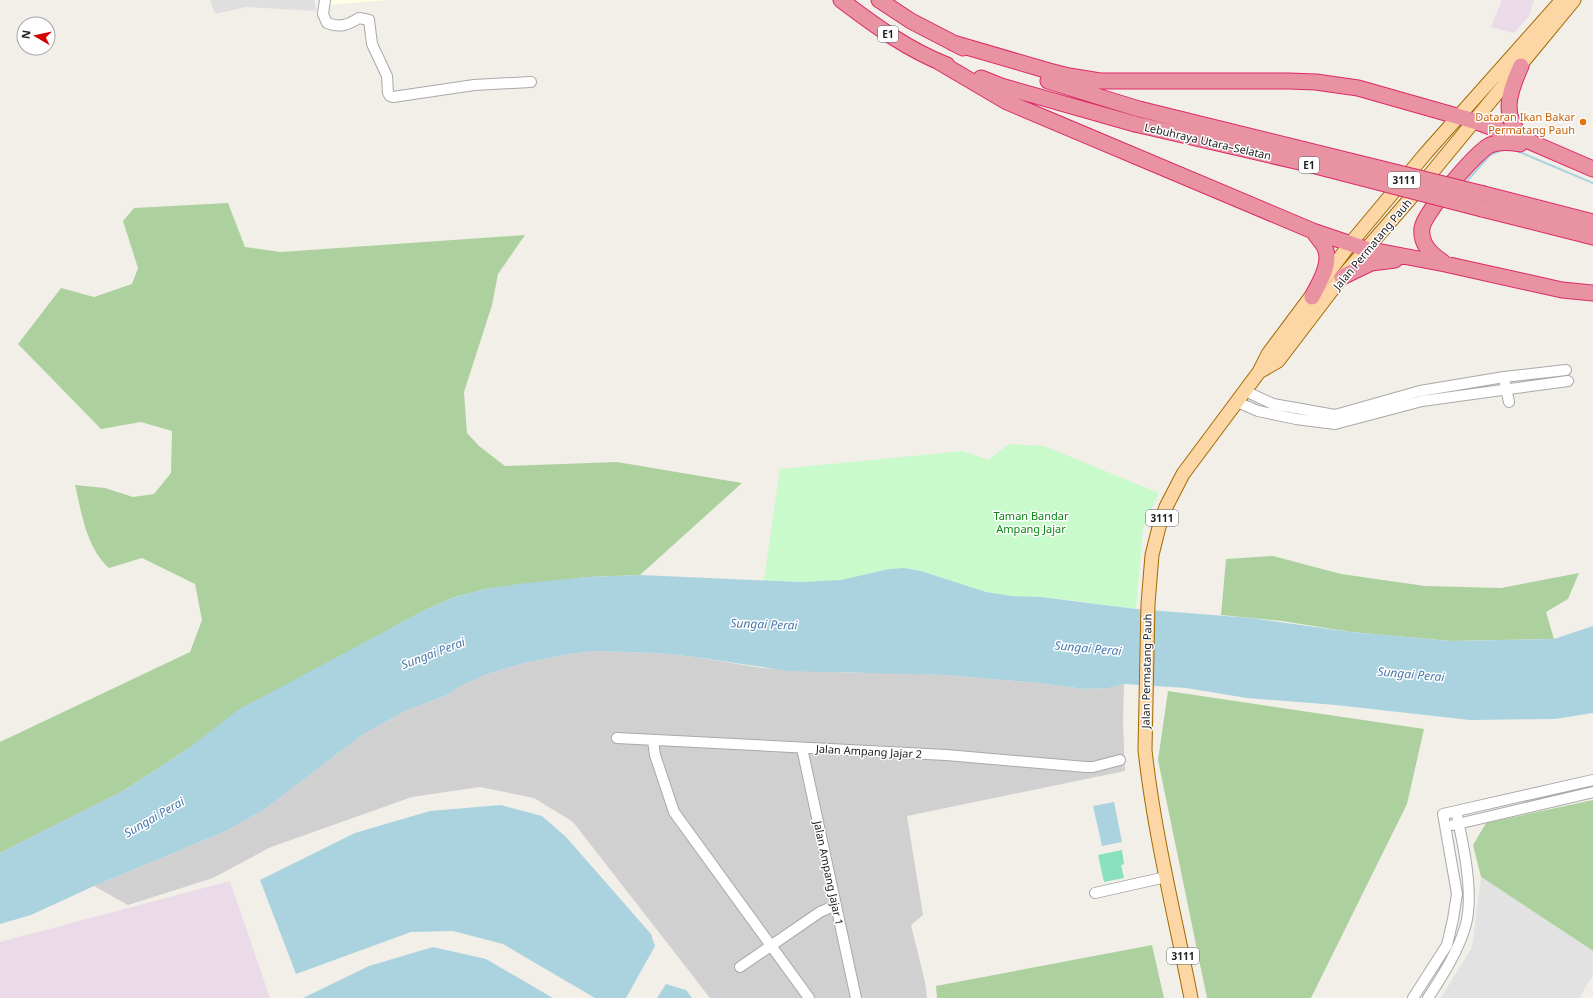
<svg xmlns="http://www.w3.org/2000/svg" width="1593" height="998" viewBox="0 0 1593 998" font-family="'Noto Sans',sans-serif">
	<rect width="100%" height="100%" fill="#f2efe9"/>
	<path fill="#e0dfdf" d="M210 0H314L317 11 246 7 215 14Z"/>
	<path fill="#ebdbe8" d="M1502 0H1534L1529 16 1514 33 1491 27Z
		M230 881 270 998H0V942Z"/>
	<path fill="#ffffe5" d="M330 0H387L329 5Z"/>
	<path fill="#d0d0d0" d="M595 651 657 653 695 657 762 668 852 673H896L946 675 1038 683 1084 689 1109 688 1124 684 1123 724 1125 771 907 816 923 915 911 925 925 982 927 998H710L573 822 534 798 480 787 412 797 271 847 213 878 128 905 94 886 226 831 265 809 362 735 407 710 447 695 461 686 485 675 524 663 569 654Z"/>
	<path fill="#add19e" d="M228 203 245 247 281 252 525 235 498 274 492 305 464 392 467 433 479 446 505 466 617 462 742 483 640 575 588 577 485 589 452 598 423 611 359 646 189 748 148 775 121 792 0 853V742L190 652 202 620 195 584 142 558 109 568C86 547 82 514 75 485L105 488 133 497 154 494 171 473 172 431 141 422 101 429 18 344 61 288 94 297 132 284 138 268 123 221 134 208Z
		M1273 556 1341 574 1425 586 1501 588 1579 573 1568 599 1546 612 1554 639 1451 641 1351 632 1282 621 1221 615 1226 559Z
		M1168 691 1424 729 1407 804 1311 998H1207L1158 760Z
		M1593 800V951L1481 877 1473 845 1486 823Z
		M1152 945 1164 998H937L936 986Z"/>
	<path fill="#c8facc" d="M1009 444 1044 446 1159 493 1143 528 1136 609 1062 599 1012 596 986 592 921 571 904 568 889 569 841 580 801 582 764 580 780 469 963 451 988 460Z"/>
	<path fill="#88e0be" d="M1122 850 1124 864 1121 865 1124 878 1104 882 1098 855Z"/>
	<path fill="#e2e2e2" d="M1481 877 1593 951V975L1579 998H1441L1472 947Z"/>
	<path fill="#aad3df" d="M904 568 921 571 986 592 1012 596 1041 597 1136 609 1251 618 1351 632 1451 641 1554 639 1593 626V713L1555 719 1470 720 1336 705 1247 698 1186 688 1124 684 1109 688 1084 689 1038 683 946 675 789 671 695 657 657 653 595 651 569 654 524 663 485 675 461 686 447 695 407 710 362 735 265 809 226 831 94 886 31 915 0 924V853L121 792 148 775 189 748 238 710 423 611 452 598 485 589 518 584 588 577 640 575 801 582 841 580 889 569Z
		M1114 802 1122 842 1102 846 1093 806Z
		M501 805 542 816 566 837 651 934 655 946 626 998H595L503 944 453 931 411 932 296 974 260 880 355 833 430 811Z
		M433 947 486 959 553 998H303L369 966Z
		M666 984 686 990 692 998H657Z"/>
	<g fill="none" stroke-linecap="round" stroke-linejoin="round">
		<path stroke="#aad3df" stroke-width="2" d="M1515 150 1593 183
			M1468 180 1490 155 1504 149"/>
		<defs>
			<path id="minor" d="M325 0 323 14 327 23C340 28 348 25 359 18L369 20 372 44 387 76 388 93 390 96 393 97 474 85 531 82
				M1505 383 1509 402
				M1245 391 1273 404 1335 415 1420 391 1504 377 1566 370
				M1237 402 1258 411 1296 419 1335 424 1422 401 1568 381
				M617 738 946 755 1086 767H1093L1120 760
				M653 740 655 755 674 812 809 998
				M802 748 856 998
				M1453 825 1593 792
				M1095 893 1166 877
				M740 967 820 912 836 905
				M1413 998 1447 945 1453 919 1457 894 1443 814 1593 780
				M1428 998C1443 975 1459 950 1466 924 1474 892 1463 843 1456 811"/>
			<path id="major" d="M1259 372 1278 361 1342 277 1409 200 1574 0
				M1191 998C1175 916 1154 833 1145 750L1148 604 1152 555 1159 527 1166 507 1183 474 1259 372 1268 354 1350 244 1426 153 1562 0"/>
			<path id="highway" d="M841 0C874 25 908 50 947 65
				M879 0 911 21 963 48
				M953 43 1049 71 1069 76 1100 81H1289L1316 82 1358 88 1439 111 1474 121 1526 140 1593 169
				M939 62 1007 102 1313 231 1366 249 1445 264 1562 290 1593 293
				M1521 66C1509 92 1500 118 1525 139
				M981 78 1001 86 1135 124
				M1048 81 1139 109
				M1484 194 1593 222
				M1482 209 1593 237
				M1443 262C1431 254 1420 244 1422 228 1424 213 1476 152 1490 145 1500 141 1510 142 1520 144
				M1342 277 1371 263 1395 260
				M1312 297C1319 283 1333 262 1324 246 1321 241 1316 236 1313 231"/>
		</defs>
		<use href="#minor" stroke="#a9a9a9" stroke-width="12"/>
		<use href="#major" stroke="#a06b00" stroke-width="15"/>
		<use href="#highway" stroke="#dc2a67" stroke-width="17"/>
		<use href="#minor" stroke="#fff" stroke-width="10"/>
		<use href="#major" stroke="#fcd6a4" stroke-width="13"/>
		<use href="#highway" stroke="#e892a2" stroke-width="15"/>
		<defs>
			<path id="highway-bridge" d="M1139 109 1484 194
				M1135 124 1304 163 1482 209"/>
		</defs>
		<use href="#highway-bridge" stroke="#dc2a67" stroke-width="17" stroke-linecap="butt"/>
		<use href="#highway-bridge" stroke="#e892a2" stroke-width="15"/>
	</g>
	<circle fill="#e8710a" stroke="#fff" stroke-width="1.5" cx="1583" cy="122" r="4"/>
	<g text-anchor="middle" dominant-baseline="central" stroke-width="3" stroke-linejoin="round" paint-order="stroke">
		<g fill="#fff" stroke="#646464" stroke-width="1">
			<rect x="878" y="26" width="20" height="16" rx="3"/>
			<rect x="1299" y="157" width="20" height="16" rx="3"/>
			<rect x="1388" y="172" width="32" height="16" rx="3"/>
			<rect x="1146" y="510" width="32" height="16" rx="3"/>
			<rect x="1167" y="948" width="32" height="16" rx="3"/>
		</g>
		<g font-size="10" font-weight="bold" fill="#222">
			<text x="888" y="34">E1</text>
			<text x="1309" y="165">E1</text>
			<text x="1404" y="180">3111</text>
			<text x="1162" y="518">3111</text>
			<text x="1183" y="956">3111</text>
		</g>
		<g font-size="11" fill="#c56008" stroke="#fff" text-anchor="end">
			<text x="1575" y="116">Dataran Ikan Bakar<tspan x="1575" dy="13">Permatang Pauh</tspan></text>
		</g>
		<g font-size="11" fill="#222" stroke="#fff">
			<text transform="translate(1208 141) rotate(13)">Lebuhraya Utara–Selatan</text>
			<text transform="translate(1372 244) rotate(-50)">Jalan Permatang Pauh</text>
			<text transform="translate(1146 671) rotate(-89)">Jalan Permatang Pauh</text>
			<text transform="translate(869 751) rotate(3)">Jalan Ampang Jajar 2</text>
			<text transform="translate(829 873) rotate(78)">Jalan Ampang Jajar 1</text>
		</g>
		<g font-size="11" fill="#0c8416" stroke="#fff">
			<text x="1031" y="515">Taman Bandar<tspan x="1031" dy="13">Ampang Jajar</tspan></text>
		</g>
		<g font-size="12" font-style="italic" fill="#4a7aab" stroke="#fff">
			<text transform="translate(764 624) rotate(2)">Sungai Perai</text>
			<text transform="translate(1088 648) rotate(5)">Sungai Perai</text>
			<text transform="translate(433 653) rotate(-21)">Sungai Perai</text>
			<text transform="translate(1411 674) rotate(5)">Sungai Perai</text>
			<text transform="translate(154 817) rotate(-30)">Sungai Perai</text>
		</g>
	</g>
	<g transform="translate(36 36) rotate(279)"><circle r="19" fill="#ffffff" stroke="#a7a7a7"/>
	<path d="M0-3L7 15L0 10L-7 15Z" fill="#d40000"/>
	<text y="-6" font-size="11" font-weight="bold" text-anchor="middle" fill="#222222">N</text>
	</g>
</svg>
